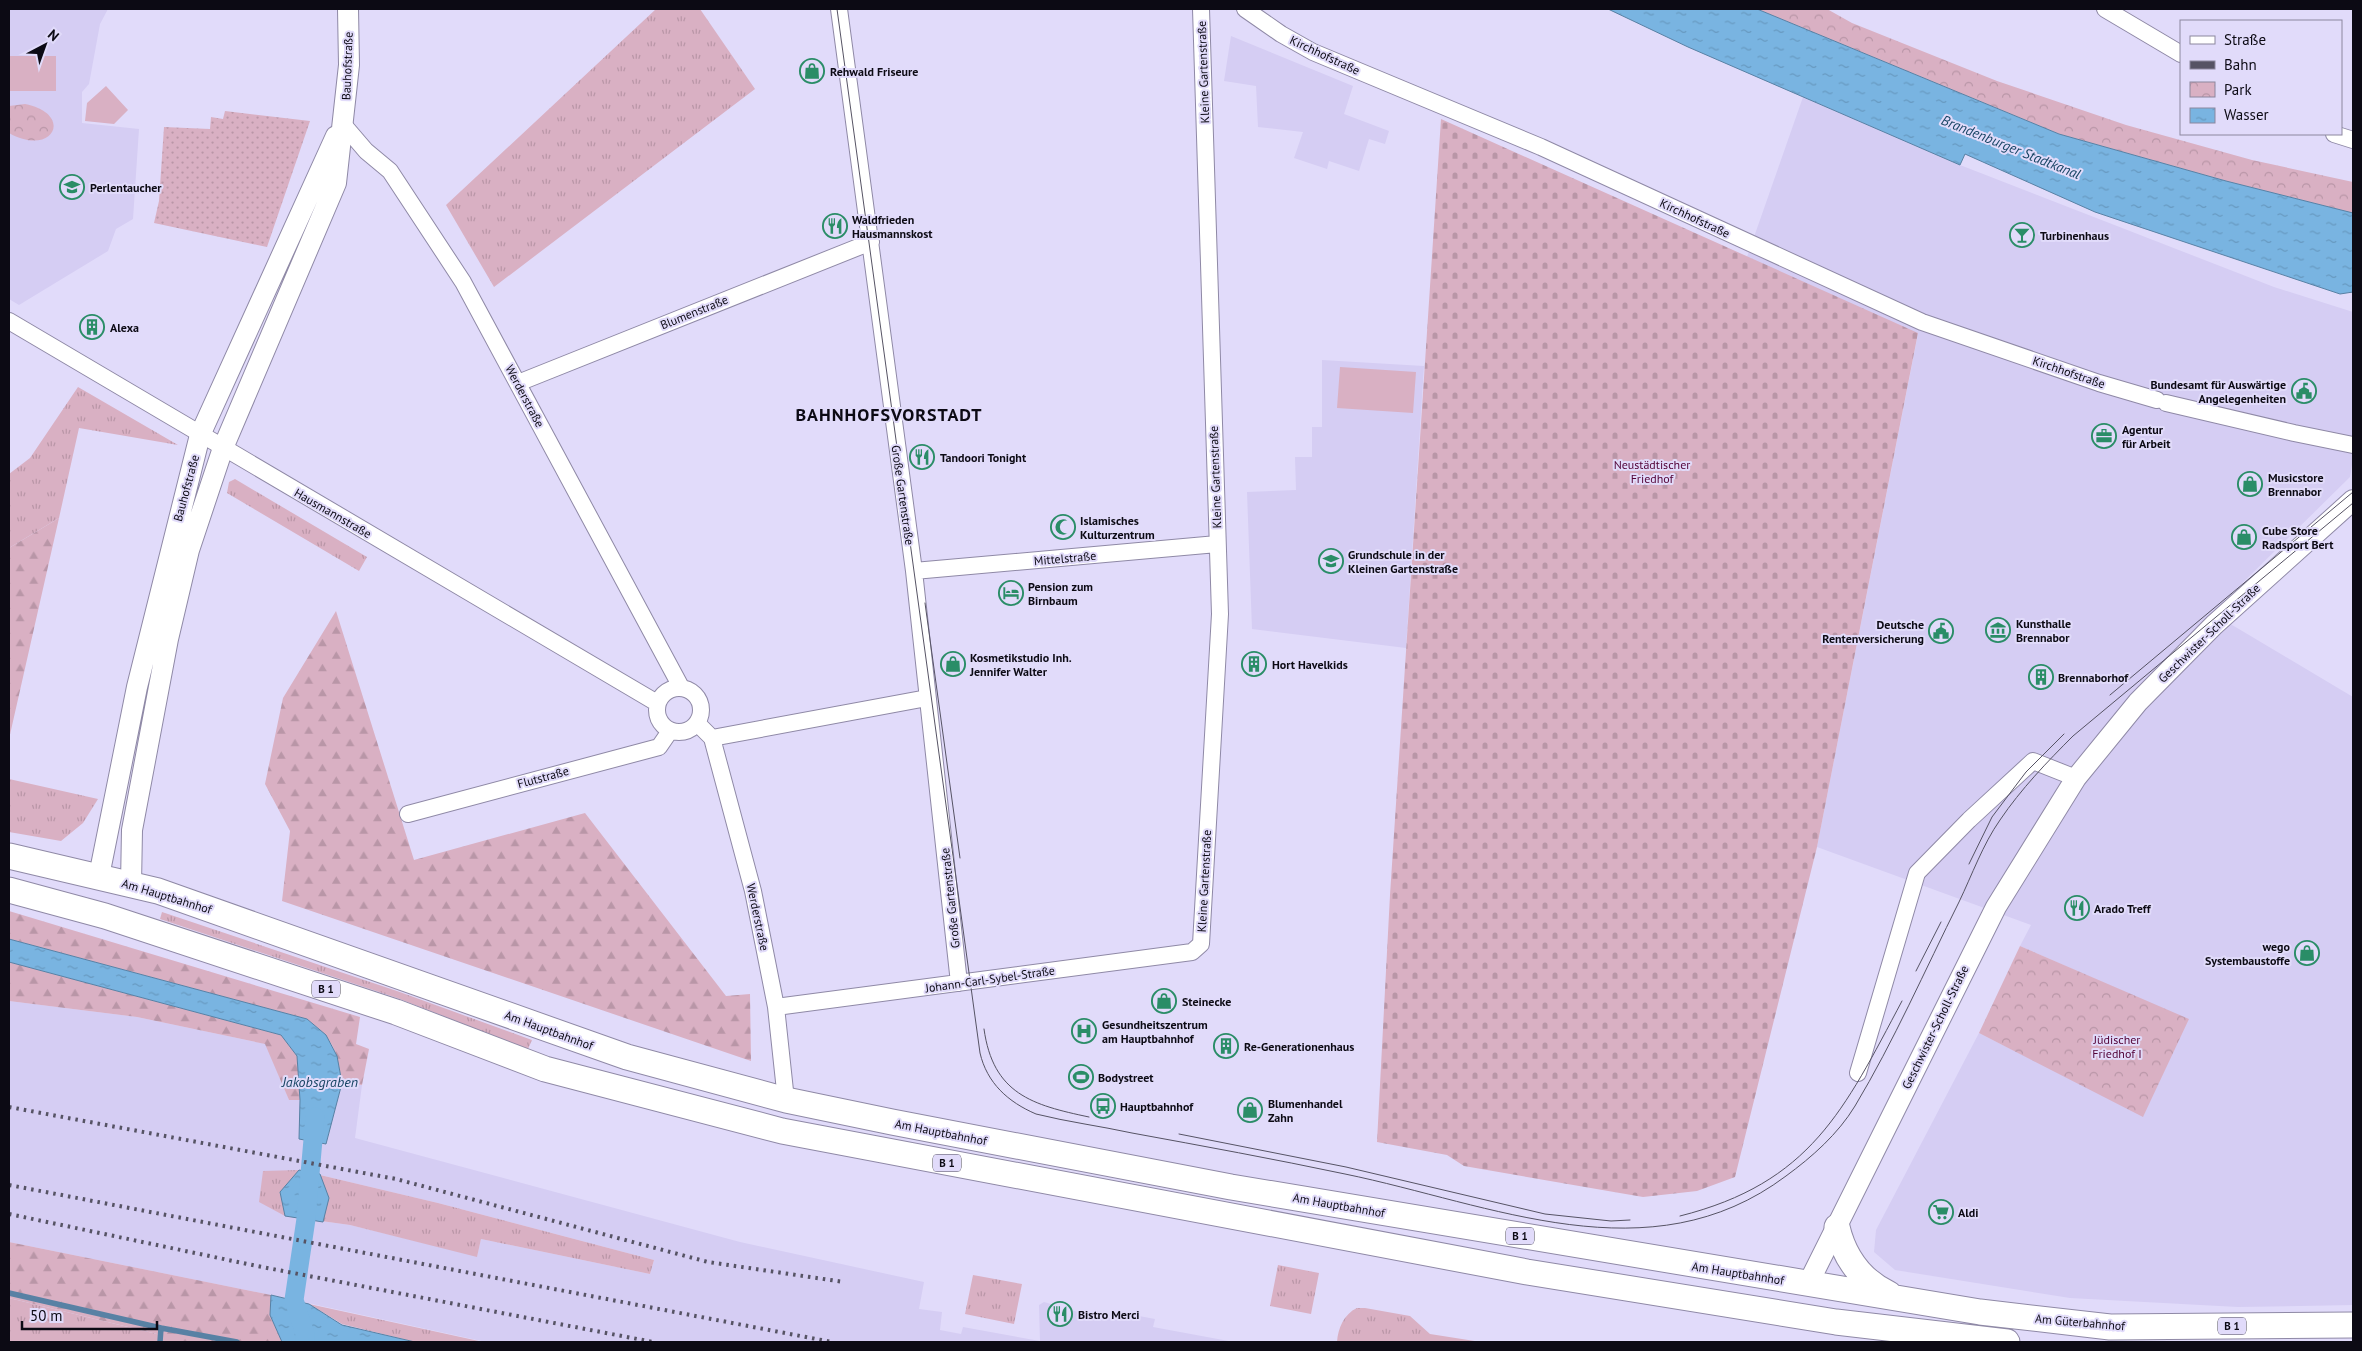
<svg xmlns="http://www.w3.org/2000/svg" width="2362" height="1351" viewBox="0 0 2362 1351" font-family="'PT Sans',sans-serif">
	<defs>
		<pattern id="grass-tufts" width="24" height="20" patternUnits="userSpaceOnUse" patternTransform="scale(1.25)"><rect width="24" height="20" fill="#d9b0c3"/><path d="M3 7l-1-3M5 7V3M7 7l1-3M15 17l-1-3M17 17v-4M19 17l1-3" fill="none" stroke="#b996a7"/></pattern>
		<pattern id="forest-firs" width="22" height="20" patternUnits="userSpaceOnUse" patternTransform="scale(1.25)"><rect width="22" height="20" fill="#d9b0c3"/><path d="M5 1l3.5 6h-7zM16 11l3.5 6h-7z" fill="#b996a7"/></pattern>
		<pattern id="cemetery-stones" width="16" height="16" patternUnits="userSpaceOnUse" patternTransform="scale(1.25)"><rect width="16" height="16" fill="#d9b0c3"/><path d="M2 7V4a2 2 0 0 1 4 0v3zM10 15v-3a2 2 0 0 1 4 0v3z" fill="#b996a7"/></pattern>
		<pattern id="park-crowns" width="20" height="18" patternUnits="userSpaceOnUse" patternTransform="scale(1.25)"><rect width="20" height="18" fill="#d9b0c3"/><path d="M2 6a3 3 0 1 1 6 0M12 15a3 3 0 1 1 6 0" fill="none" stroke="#b996a7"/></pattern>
		<pattern id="garden-dots" width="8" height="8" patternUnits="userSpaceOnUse" patternTransform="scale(1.25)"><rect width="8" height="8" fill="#d9b0c3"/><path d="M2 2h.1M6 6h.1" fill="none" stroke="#b996a7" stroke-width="1.8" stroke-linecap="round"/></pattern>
		<pattern id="water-ripples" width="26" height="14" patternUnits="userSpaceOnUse" patternTransform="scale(1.25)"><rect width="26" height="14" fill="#79b4e1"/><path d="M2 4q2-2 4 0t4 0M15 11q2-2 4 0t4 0" fill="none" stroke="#6799c0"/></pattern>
	</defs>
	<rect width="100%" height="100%" fill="#e1dbfa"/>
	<path fill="#d5cdf3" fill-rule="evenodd" d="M9 9H108L100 24 89 84 82 92V123L139 129 133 219 116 229 108 251 19 305 9 299Z
		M1231 36 1353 86 1344 114 1389 131 1385 144 1369 139 1359 171 1329 161 1327 169 1294 158 1303 132 1258 127 1256 86 1224 81Z
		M1803 97 1960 165 2274 287 2353 312V459L2350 477 2212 613 2353 697V1305L2238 1307 2070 1298 1895 1270 1874 1252 1876 1230 1979 1033 2143 1116 2188 1020 2020 946 2031 925 1817 847 1918 334 1747 257Z
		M1322 360 1424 366 1406 648 1252 629 1247 492 1296 490 1295 457H1312V427H1322Z
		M9 1001 137 1017 266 1044 289 1100H300L299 1139 326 1144 342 1083 362 1085 355 1138 740 1242 924 1282 919 1309 942 1312 940 1330 961 1334 963 1327 1040 1341 1039 1305 1044 1302 1098 1318 1099 1315 1117 1320 1118 1312 1155 1319 1153 1327 1234 1342H486L271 1295 9 1242ZM299 1170 438 1203 654 1260 650 1274 481 1239 477 1256 350 1225 285 1216Z"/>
	<path fill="url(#grass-tufts)" d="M656 9H700L755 89 494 287 446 205Z
		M78 387 178 445 79 428 59 518 9 548V474L30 458Z
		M235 479 367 557 359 571 227 493 229 482Z
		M9 779 98 799 83 823 61 841 9 832Z
		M162 912 397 991 532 1040 528 1049 397 998 160 919Z
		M299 1170 438 1203 654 1260 650 1274 481 1239 477 1257 350 1225 285 1216 259 1202 263 1171Z
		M1278 1265 1319 1273 1311 1314 1270 1306Z
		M973 1275 1022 1284 1014 1324 965 1314Z
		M9 1298 161 1335V1342H9Z
		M309 1304 479 1341 486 1342H415L342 1324Z
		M1357 1308H1365L1410 1316 1430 1334 1481 1342H1337C1338 1328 1344 1314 1357 1308Z"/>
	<path fill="url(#forest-firs)" d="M59 518 9 739V548Z
		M336 611 414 860 585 813 726 996 750 994 751 1061 282 901 290 831 265 784 283 698Z
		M9 911 360 1017 356 1044 369 1049 362 1085 342 1083C336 1049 335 1041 307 1019L9 939Z
		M9 962 281 1035 297 1056 300 1100H289L265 1044 137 1017 9 1001Z
		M9 1242 271 1295 270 1315 282 1342H161V1335L9 1298Z"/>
	<path fill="url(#cemetery-stones)" d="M1441 119 1918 333 1817 847 1735 1177 1697 1191 1643 1197 1464 1166 1447 1155 1377 1142 1390 895Z"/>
	<path fill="url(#park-crowns)" d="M1757 9H1827L1852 23 1997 81 2126 125 2252 160 2353 182V213L2226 181 2059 134Z
		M25 104C75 114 53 158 9 133V106Z
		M2020 946 2189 1019 2143 1117 1979 1033Z"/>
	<path fill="url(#garden-dots)" d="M225 111 310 121 267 247 154 223 159 201 164 127 210 129 211 117 223 119Z"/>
	<path fill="#d9b0c3" d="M9 56H56V91H9Z
		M106 86 128 110 114 124 85 121 87 103Z
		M1340 367 1416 372 1413 413 1337 408Z"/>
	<path fill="url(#water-ripples)" stroke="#5881a4" d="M1608 9H1757L2059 134 2226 181 2353 213V292L2340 294 2095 212 1965 154 1960 165 1688 47Z
		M9 939 307 1019 326 1035 337 1056 342 1083 326 1144 299 1139 300 1100 297 1056 281 1035 9 962Z
		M299 1170 320 1174 329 1198 323 1222 285 1216 280 1192Z
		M271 1295 309 1304 342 1325 415 1342H282L270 1315Z"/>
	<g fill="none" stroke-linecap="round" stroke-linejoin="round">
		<path stroke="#5881a4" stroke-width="5.5" d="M9 1293 161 1328 160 1342
			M161 1328 237 1342"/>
		<path stroke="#79b4e1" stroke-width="19" d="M305 1342V1334L294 1300 306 1219 315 1117"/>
		<defs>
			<path id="minor" d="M839 9 914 571 959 983
				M1245 9 1281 34 1313 52 1541 147 1922 322 2099 383 2157 400
				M2105 9 2181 54
				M342 123 366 151 390 171 463 282 681 687
				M2334 134 2353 140
				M9 321 657 703
				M518 383 871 242
				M2166 403 2294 433 2353 445
				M914 571 1217 544
				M657 710a22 22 0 1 1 44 0a22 22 0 1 1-44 0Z
				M697 723 712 738 927 698
				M712 738 753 891 776 1007 786 1100
				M408 814 659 747 670 731
				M776 1007 1192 952 1201 944 1220 614 1201 9
				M1858 1073 1917 873 1969 820 2033 761 2076 778"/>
			<path id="tertiary" d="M99 876 137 687 200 435 336 136
				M131 884 132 830 168 639 189 550 223 448 336 183 349 65 348 9
				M1808 1284 1996 907 2076 778 2138 702 2214 625 2353 500"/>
			<path id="primary" d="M9 856 158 891 627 1057 786 1100 892 1122 1231 1187 1980 1312 2110 1327 2353 1325
				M9 890 105 916 396 1012 545 1069 782 1131 1527 1272 1836 1322 2007 1342
				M1837 1227C1844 1257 1860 1280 1889 1294"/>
		</defs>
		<use href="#minor" stroke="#8f89a6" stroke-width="18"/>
		<use href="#tertiary" stroke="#8f89a6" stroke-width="22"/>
		<use href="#primary" stroke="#8f89a6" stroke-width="27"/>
		<use href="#minor" stroke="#fff" stroke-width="16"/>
		<use href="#tertiary" stroke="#fff" stroke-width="20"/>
		<use href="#primary" stroke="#fff" stroke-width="25"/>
		<path stroke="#565364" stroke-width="1" d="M837 9 980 1053C987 1083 1008 1102 1036 1114 1068 1122 1100 1126 1132 1133 1203 1146 1274 1159 1345 1174 1491 1204 1650 1278 1786 1176 1812 1157 1838 1134 1855 1106 1894 1041 1925 970 1959 902 1972 875 1983 844 2000 820 2021 789 2047 762 2073 736L2353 503
			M925 603 960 858
			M2110 695 2353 492
			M1969 864 1992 817 2026 772 2064 734
			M1916 971 1941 922
			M984 1029C993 1094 1032 1105 1089 1117
			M1179 1134 1346 1167 1545 1214 1611 1221 1630 1220
			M1680 1216C1811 1183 1844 1110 1902 1001"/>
		<path stroke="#565364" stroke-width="4" stroke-dasharray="2.5 5" stroke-linecap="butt" d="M9 1107 396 1179 708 1262 844 1282
			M9 1185 832 1342
			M9 1214 257 1266 653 1342"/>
	</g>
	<defs>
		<symbol id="shop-ring" viewBox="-11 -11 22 22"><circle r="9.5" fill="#e1dbfa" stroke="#2a8d67" stroke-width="1.5"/><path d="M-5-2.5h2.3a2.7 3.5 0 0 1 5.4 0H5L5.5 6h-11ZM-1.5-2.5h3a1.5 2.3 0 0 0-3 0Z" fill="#2a8d67"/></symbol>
		<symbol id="school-ring" viewBox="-11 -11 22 22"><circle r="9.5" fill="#e1dbfa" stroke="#2a8d67" stroke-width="1.5"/><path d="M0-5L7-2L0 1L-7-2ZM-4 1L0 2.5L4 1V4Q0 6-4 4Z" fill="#2a8d67"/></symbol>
		<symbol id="restaurant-ring" viewBox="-11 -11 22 22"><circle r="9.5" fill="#e1dbfa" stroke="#2a8d67" stroke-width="1.5"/><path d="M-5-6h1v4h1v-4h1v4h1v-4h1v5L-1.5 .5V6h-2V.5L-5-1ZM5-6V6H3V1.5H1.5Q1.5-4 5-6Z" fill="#2a8d67"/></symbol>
		<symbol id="bar-ring" viewBox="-11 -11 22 22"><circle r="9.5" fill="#e1dbfa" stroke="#2a8d67" stroke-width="1.5"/><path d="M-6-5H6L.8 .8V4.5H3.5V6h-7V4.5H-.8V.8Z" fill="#2a8d67"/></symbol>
		<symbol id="building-ring" viewBox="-11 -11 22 22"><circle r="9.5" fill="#e1dbfa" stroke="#2a8d67" stroke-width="1.5"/><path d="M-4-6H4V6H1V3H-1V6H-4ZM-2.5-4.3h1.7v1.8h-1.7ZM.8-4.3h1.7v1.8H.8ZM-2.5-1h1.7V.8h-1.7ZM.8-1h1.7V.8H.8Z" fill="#2a8d67"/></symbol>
		<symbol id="civic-ring" viewBox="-11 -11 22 22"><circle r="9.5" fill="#e1dbfa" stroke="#2a8d67" stroke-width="1.5"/><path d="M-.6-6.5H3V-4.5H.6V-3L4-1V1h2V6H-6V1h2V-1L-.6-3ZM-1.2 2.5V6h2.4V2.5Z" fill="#2a8d67"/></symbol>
		<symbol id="office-ring" viewBox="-11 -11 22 22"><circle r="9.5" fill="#e1dbfa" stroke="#2a8d67" stroke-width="1.5"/><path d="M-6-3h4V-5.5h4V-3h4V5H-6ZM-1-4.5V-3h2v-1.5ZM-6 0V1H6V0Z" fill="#2a8d67"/></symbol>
		<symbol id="mosque-ring" viewBox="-11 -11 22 22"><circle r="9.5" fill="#e1dbfa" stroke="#2a8d67" stroke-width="1.5"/><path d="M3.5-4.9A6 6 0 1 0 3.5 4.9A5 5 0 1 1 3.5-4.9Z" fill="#2a8d67"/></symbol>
		<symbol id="hotel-ring" viewBox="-11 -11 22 22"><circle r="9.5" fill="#e1dbfa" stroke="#2a8d67" stroke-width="1.5"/><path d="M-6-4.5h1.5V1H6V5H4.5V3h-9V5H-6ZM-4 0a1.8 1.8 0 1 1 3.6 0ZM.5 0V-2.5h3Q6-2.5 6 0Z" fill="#2a8d67"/></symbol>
		<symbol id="museum-ring" viewBox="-11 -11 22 22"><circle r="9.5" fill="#e1dbfa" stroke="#2a8d67" stroke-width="1.5"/><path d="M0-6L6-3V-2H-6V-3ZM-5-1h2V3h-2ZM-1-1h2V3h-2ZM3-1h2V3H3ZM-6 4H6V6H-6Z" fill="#2a8d67"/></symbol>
		<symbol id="hospital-ring" viewBox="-11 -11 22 22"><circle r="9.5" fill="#e1dbfa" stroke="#2a8d67" stroke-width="1.5"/><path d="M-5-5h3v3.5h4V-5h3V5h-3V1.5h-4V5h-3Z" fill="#2a8d67"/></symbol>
		<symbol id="stadium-ring" viewBox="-11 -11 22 22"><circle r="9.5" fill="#e1dbfa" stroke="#2a8d67" stroke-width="1.5"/><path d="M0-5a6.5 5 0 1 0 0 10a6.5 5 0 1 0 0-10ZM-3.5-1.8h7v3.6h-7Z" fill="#2a8d67"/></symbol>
		<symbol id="bus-ring" viewBox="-11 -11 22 22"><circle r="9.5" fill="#e1dbfa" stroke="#2a8d67" stroke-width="1.5"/><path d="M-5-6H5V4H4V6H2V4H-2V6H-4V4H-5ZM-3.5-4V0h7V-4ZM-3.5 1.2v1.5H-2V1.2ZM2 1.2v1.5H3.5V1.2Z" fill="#2a8d67"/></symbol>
		<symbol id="supermarket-ring" viewBox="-11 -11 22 22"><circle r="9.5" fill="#e1dbfa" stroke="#2a8d67" stroke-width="1.5"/><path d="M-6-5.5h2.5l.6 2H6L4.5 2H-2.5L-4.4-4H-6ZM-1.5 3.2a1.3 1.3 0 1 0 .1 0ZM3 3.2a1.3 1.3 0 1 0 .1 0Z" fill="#2a8d67"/></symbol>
	</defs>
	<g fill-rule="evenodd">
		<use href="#shop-ring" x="798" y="57" width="28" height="28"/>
		<use href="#school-ring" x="58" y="173" width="28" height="28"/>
		<use href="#restaurant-ring" x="821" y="212" width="28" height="28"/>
		<use href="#bar-ring" x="2008" y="221" width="28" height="28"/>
		<use href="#building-ring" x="78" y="313" width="28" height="28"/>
		<use href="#civic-ring" x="2290" y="377" width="28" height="28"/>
		<use href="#office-ring" x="2090" y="422" width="28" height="28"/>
		<use href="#restaurant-ring" x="908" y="443" width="28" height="28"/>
		<use href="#shop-ring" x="2236" y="470" width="28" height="28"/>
		<use href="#mosque-ring" x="1049" y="513" width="28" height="28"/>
		<use href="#shop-ring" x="2230" y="523" width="28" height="28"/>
		<use href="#school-ring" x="1317" y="547" width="28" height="28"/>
		<use href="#hotel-ring" x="997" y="579" width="28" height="28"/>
		<use href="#museum-ring" x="1984" y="616" width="28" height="28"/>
		<use href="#civic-ring" x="1927" y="617" width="28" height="28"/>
		<use href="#shop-ring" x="939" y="650" width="28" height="28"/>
		<use href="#building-ring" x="1240" y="650" width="28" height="28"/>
		<use href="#building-ring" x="2027" y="663" width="28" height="28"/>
		<use href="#restaurant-ring" x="2063" y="894" width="28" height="28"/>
		<use href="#shop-ring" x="2293" y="939" width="28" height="28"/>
		<use href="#shop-ring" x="1150" y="987" width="28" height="28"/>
		<use href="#hospital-ring" x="1070" y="1017" width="28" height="28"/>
		<use href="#building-ring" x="1212" y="1032" width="28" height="28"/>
		<use href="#stadium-ring" x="1067" y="1063" width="28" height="28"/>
		<use href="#bus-ring" x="1089" y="1092" width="28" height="28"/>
		<use href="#shop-ring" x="1236" y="1096" width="28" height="28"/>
		<use href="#supermarket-ring" x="1927" y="1198" width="28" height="28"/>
		<use href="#restaurant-ring" x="1046" y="1300" width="28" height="28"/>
	</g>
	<g text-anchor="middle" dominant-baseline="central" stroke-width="4" stroke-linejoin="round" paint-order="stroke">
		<g fill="#e1dbfa" stroke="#4c4959" stroke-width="1">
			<rect x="312" y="980.5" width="28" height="17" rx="4"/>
			<rect x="933" y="1154.5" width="28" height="17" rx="4"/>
			<rect x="1506" y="1227.5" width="28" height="17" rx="4"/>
			<rect x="2218" y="1317.5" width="28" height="17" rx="4"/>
		</g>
		<g font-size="11" font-weight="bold" fill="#0c0a14">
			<text x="326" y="989">B 1</text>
			<text x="947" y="1163">B 1</text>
			<text x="1520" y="1236">B 1</text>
			<text x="2232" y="1326">B 1</text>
		</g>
		<g font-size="12" fill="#0c0a14" stroke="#e1dbfa">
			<text transform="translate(1325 55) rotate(25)">Kirchhofstraße</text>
			<text transform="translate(347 66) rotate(-88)">Bauhofstraße</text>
			<text transform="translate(1203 72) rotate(-92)">Kleine Gartenstraße</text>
			<text transform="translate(1695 218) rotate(25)">Kirchhofstraße</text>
			<text transform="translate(694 312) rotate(-22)">Blumenstraße</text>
			<text transform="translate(2069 372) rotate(19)">Kirchhofstraße</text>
			<text transform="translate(525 396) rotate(62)">Werderstraße</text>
			<text transform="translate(1215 477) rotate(-92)">Kleine Gartenstraße</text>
			<text transform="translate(186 488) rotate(-75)">Bauhofstraße</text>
			<text transform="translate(903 495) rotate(82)">Große Gartenstraße</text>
			<text transform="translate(333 513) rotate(30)">Hausmannstraße</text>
			<text transform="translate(1065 558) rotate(-5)">Mittelstraße</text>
			<text transform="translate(2209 633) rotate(-44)">Geschwister-Scholl-Straße</text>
			<text transform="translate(543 777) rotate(-15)">Flutstraße</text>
			<text transform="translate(1204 881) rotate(-87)">Kleine Gartenstraße</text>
			<text transform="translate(167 896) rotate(17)">Am Hauptbahnhof</text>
			<text transform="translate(950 898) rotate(-96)">Große Gartenstraße</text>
			<text transform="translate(758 917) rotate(78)">Werderstraße</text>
			<text transform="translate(990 979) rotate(-8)">Johann-Carl-Sybel-Straße</text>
			<text transform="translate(1935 1027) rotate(-64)">Geschwister-Scholl-Straße</text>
			<text transform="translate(549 1030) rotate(20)">Am Hauptbahnhof</text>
			<text transform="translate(941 1132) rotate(11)">Am Hauptbahnhof</text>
			<text transform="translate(1339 1205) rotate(10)">Am Hauptbahnhof</text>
			<text transform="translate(1738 1273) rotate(9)">Am Hauptbahnhof</text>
			<text transform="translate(2080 1322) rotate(5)">Am Güterbahnhof</text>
		</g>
		<g font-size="12" font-weight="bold" fill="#0c0a14" stroke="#e1dbfa" text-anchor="start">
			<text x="830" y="71">Rehwald Friseure</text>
			<text x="90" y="187">Perlentaucher</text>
			<text x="852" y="219">Waldfrieden<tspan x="852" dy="14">Hausmannskost</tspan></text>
			<text x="2040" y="235">Turbinenhaus</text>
			<text x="110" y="327">Alexa</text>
			<text x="2286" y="384" text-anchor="end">Bundesamt für Auswärtige<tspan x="2286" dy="14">Angelegenheiten</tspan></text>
			<text x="2122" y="429">Agentur<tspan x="2122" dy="14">für Arbeit</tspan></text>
			<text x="940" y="457">Tandoori Tonight</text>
			<text x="2268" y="477">Musicstore<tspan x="2268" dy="14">Brennabor</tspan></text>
			<text x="1080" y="520">Islamisches<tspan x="1080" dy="14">Kulturzentrum</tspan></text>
			<text x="2262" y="530">Cube Store<tspan x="2262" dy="14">Radsport Bert</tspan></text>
			<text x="1348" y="554">Grundschule in der<tspan x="1348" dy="14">Kleinen Gartenstraße</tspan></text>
			<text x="1028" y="586">Pension zum<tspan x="1028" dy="14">Birnbaum</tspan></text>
			<text x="2016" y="623">Kunsthalle<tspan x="2016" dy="14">Brennabor</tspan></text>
			<text x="1924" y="624" text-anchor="end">Deutsche<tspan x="1924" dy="14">Rentenversicherung</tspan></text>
			<text x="970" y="657">Kosmetikstudio Inh.<tspan x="970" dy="14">Jennifer Walter</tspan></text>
			<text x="1272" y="664">Hort Havelkids</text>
			<text x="2058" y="677">Brennaborhof</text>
			<text x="2094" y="908">Arado Treff</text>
			<text x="2290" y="946" text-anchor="end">wego<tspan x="2290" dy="14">Systembaustoffe</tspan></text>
			<text x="1182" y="1001">Steinecke</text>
			<text x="1102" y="1024">Gesundheitszentrum<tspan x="1102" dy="14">am Hauptbahnhof</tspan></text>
			<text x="1244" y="1046">Re-Generationenhaus</text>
			<text x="1098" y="1077">Bodystreet</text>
			<text x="1268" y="1103">Blumenhandel<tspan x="1268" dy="14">Zahn</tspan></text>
			<text x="1120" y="1106">Hauptbahnhof</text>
			<text x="1958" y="1212">Aldi</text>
			<text x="1078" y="1314">Bistro Merci</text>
		</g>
		<g font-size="12" fill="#520236" stroke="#e1dbfa">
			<text x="1652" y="464">Neustädtischer<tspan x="1652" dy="14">Friedhof</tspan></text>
			<text x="2117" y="1039">Jüdischer<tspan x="2117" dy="14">Friedhof I</tspan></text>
		</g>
		<g font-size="14" font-style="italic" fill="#184564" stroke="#e1dbfa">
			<text transform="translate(2011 147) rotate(22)">Brandenburger Stadtkanal</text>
			<text x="320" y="1082">Jakobsgraben</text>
		</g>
		<g font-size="18" font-weight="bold" letter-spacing="1" fill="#0c0a14" stroke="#e1dbfa">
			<text x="889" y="414">BAHNHOFSVORSTADT</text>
		</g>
	</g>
	<rect width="2362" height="1351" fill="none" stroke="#0c0a14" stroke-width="20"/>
	<rect x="2180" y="20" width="162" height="115" fill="#e1dbfa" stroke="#8c879e"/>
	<rect x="2190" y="36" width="25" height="8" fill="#ffffff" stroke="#8c879e"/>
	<text x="2224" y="45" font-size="15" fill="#0c0a14">Straße</text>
	<rect x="2190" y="61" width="25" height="8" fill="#565364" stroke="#8c879e"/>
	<text x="2224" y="70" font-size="15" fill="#0c0a14">Bahn</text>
	<rect x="2190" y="82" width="25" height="15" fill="url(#park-crowns)" stroke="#8c879e"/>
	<text x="2224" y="95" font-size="15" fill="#0c0a14">Park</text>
	<rect x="2190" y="108" width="25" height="15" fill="url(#water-ripples)" stroke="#8c879e"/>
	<text x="2224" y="120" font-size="15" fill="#0c0a14">Wasser</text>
	<g transform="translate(45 45) rotate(41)" stroke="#e1dbfa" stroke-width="4" paint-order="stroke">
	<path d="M0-4L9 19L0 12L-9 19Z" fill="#0c0a14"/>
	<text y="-8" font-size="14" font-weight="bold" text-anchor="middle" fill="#0c0a14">N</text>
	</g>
	<path d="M22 1321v8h135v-8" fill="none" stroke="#0c0a14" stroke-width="2.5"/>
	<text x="30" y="1321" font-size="15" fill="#0c0a14" stroke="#e1dbfa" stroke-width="4" paint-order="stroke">50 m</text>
</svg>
